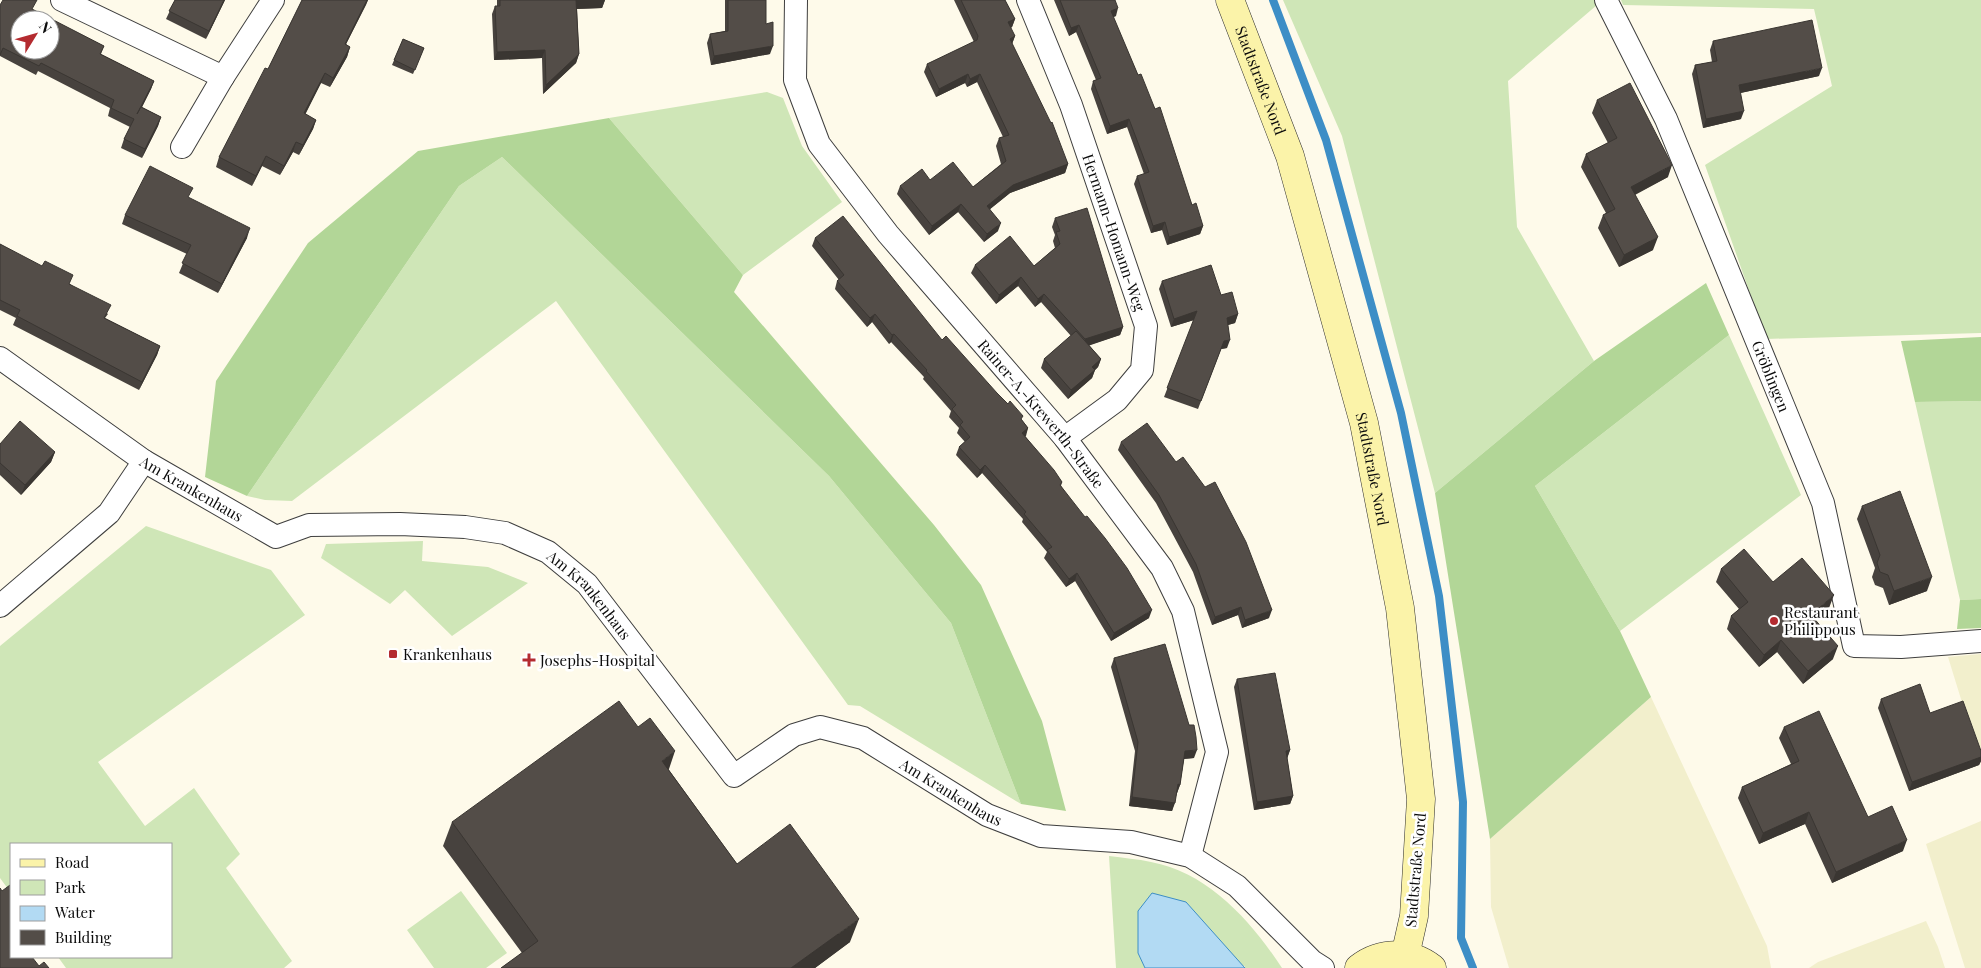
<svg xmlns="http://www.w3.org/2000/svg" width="1981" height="968" viewBox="0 0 1981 968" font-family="'Playfair Display',serif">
	<rect width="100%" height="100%" fill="#fefaea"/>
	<path fill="#f2efcc" d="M1981 654V764L1948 657Z
		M1651 697 1767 946 1771 968H1509L1491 907 1490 839Z
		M1981 821V968H1965L1926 844Z
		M1926 921 1938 947 1945 968H1809L1818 962Z"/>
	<path fill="#cfe6b7" d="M1283 0H1595L1597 5 1508 81 1517 227 1594 361 1435 493 1342 136Z
		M1621 0H1981V333L1766 339 1705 165 1832 86 1814 9 1623 5Z
		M767 92 783 98 802 146 842 202 743 275 609 118Z
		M502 157 829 476 951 623 1021 804 860 706 848 705 556 301 292 501 265 500 247 496 459 186Z
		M1729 335 1801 495 1620 631 1535 486Z
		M1981 401V599L1960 600 1915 402Z
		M146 526 271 570 305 615 98 762 145 826 194 788 240 854 226 868 292 961 284 968H66L58 957H171V844H11V893L0 878V646Z
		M423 541 422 561 488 567 528 583 452 636 405 590 390 604 321 558 326 544Z
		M1109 856C1123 858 1138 859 1151 862 1209 873 1251 921 1282 968H1245V966L1138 953 1145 968H1116Z
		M461 891 507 953 486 968H434L407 930Z"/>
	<path fill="#b2d697" d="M609 118 743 275 734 292 934 525 981 585 1042 721 1066 811 1021 804 951 623 829 476 502 157 459 186 247 496 205 477 216 381 308 243 418 151Z
		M1706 283 1729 335 1535 486 1620 631 1651 697 1490 839 1435 493 1594 361Z
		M1981 337V401L1915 402 1901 341Z
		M1981 599V628L1957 629 1960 600Z"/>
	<path fill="#b2daf3" stroke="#3d8ec6" d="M1152 893 1186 902 1245 968H1145L1138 953V911Z"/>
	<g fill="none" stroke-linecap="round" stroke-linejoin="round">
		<path stroke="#3d8ec6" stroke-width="8" d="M1273 0 1326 140 1401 413 1439 596 1463 802 1461 938 1473 968"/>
		<defs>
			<g id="street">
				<path d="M62 0 223 77"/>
				<path id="s1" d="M796 0 795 80 819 144 888 234 1065 438 1162 568 1183 611 1217 752 1190 856"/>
				<path id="s2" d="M1028 0 1071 105 1146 326 1142 370 1117 400 1065 438"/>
				<path id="s3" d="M1606 0 1666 119 1823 503 1854 646 1901 647 1981 641"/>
				<path d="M182 147 223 77 273 0"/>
				<path id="s4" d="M0 358 144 461 276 537 309 525 400 524 465 527 505 533 548 552 587 584 734 776 794 735 820 727 863 738 987 815 1041 836 1131 842 1190 856 1237 886 1312 961 1323 968"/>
				<path d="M0 606 109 513 144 461"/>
			</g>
			<g id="secondary">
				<path id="s5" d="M1230 0 1290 156 1364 423 1400 608 1421 799 1414 916 1405 956"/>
				<path d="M1359 968C1381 951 1410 951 1432 968"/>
			</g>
		</defs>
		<use href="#street" stroke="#3e3e3e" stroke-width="24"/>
		<use href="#secondary" stroke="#2d2d2d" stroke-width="29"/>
		<use href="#street" stroke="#fff" stroke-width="22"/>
		<use href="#secondary" stroke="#fbf3a9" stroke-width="28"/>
	</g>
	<path fill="#47423e" d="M175 0H225L206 39 166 19Z
		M302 0H368L346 44 350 47 347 57 330 87 321 83 305 114 316 120 313 129 299 155 293 152 280 175 262 166 252 186 216 167 219 157 268 69Z
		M497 0H605L602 8 577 9 579 54 576 63 543 94 542 58 494 60 492 14 495 6H497Z
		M725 0H766V24L770 54 711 65 707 43 710 34 725 31Z
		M954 0H1005L1015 19 1012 27 1010 28 1015 36 1012 44 1068 164 1065 173 1010 193 990 209 998 231 984 242 958 212 929 235 897 194 900 186 930 180 973 187 1001 164 996 146 999 138 1003 137 977 82 967 87 965 83 936 97 924 72 927 64 974 42Z
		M1054 0H1115L1116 16 1113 17 1138 75 1155 109 1192 205 1203 226 1200 234 1167 245 1162 230 1151 233 1134 184 1137 176 1144 174 1127 127 1107 134 1091 89 1093 81 1096 80 1076 32 1069 36Z
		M0 5 33 10 104 46 101 54 154 81 151 89 142 107 161 117 158 126 142 158 121 148 124 139 130 127 108 116 110 108 38 71 36 75 0 56Z
		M403 39 424 48 413 74 392 65Z
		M1713 41 1819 76 1740 93 1741 119 1703 128 1692 74 1695 65 1712 62 1710 50Z
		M1597 100 1668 177 1635 195 1653 250 1619 267 1598 228 1603 215 1606 213 1581 167 1586 154 1608 143 1592 113Z
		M189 198 247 238 218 293 179 273 187 254 122 224 125 215Z
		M1055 218 1123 327 1120 335 1089 345 1101 359 1098 367 1095 370 1092 378 1068 399 1041 368 1044 359 1071 336 1041 302 1035 307 1018 286 996 304 971 273 975 265 1034 266 1055 248 1053 241 1055 235 1052 227Z
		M815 238 942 340 1022 420 1028 428 1025 436 1062 482 1061 486 1149 618 1111 641 1075 581 1066 587 1044 558 1047 552 1022 522 1023 519 982 473 977 478 956 455 959 447 965 442 957 433 959 428 949 417 951 411 923 379 924 377 891 342 889 344 872 322 867 327 835 289 837 281 839 280 812 246Z
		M0 244 70 284 108 314 105 318 160 346 157 355 139 390 13 325 16 318 0 310Z
		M1162 281 1221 295 1238 314 1235 323 1228 325 1227 348 1221 349 1198 409 1164 397 1194 320 1171 327 1159 289Z
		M1121 442 1269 618 1242 628 1238 615 1212 625 1193 572 1156 503 1118 450Z
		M0 444 55 452 51 462 21 495 0 475Z
		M1862 506 1927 591 1889 605 1883 588 1875 585 1872 577 1875 568 1857 519Z
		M1721 569 1773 582 1829 608 1815 620 1833 659 1803 684 1777 652 1759 667 1727 629 1731 616 1739 609 1716 582Z
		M1114 658 1189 725 1194 758 1184 759 1180 785 1177 793 1172 811 1129 806 1135 751 1111 667Z
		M1237 679 1290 750 1287 758 1293 796 1290 804 1254 810 1234 687Z
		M1881 699 1930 713 1981 751V761L1979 765 1909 791 1878 708Z
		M1784 727 1868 817 1903 851 1832 883 1805 824 1759 844 1738 798 1742 787 1791 764 1779 738Z
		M669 770 737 864 850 942 815 968H501L522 953 443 846 452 822Z"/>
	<path fill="#3a3632" d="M224 0H225L206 39 209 31Z
		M367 0H368L366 5 341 54 345 44Z
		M576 0H605L602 8 573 9Z
		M1118 8 1116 16 1108 19 1111 11Z
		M1015 19 1012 27 1005 31 1008 22Z
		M1079 25 1076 32 1069 36 1071 28Z
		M1015 36 1012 44 1010 39Z
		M773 46 770 54 711 65 714 56Z
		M350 47 347 57 330 87 333 78Z
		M545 50 542 58 494 60 497 52Z
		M579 54 576 63 543 94 546 85Z
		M1822 68 1819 76 1736 94 1739 85Z
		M325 73 321 83 301 123 304 113Z
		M968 74 965 83 936 97 939 89Z
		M980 74 977 82 967 87 970 79Z
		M154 81 151 89 134 123 137 114Z
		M1744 111 1741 119 1703 128 1706 119Z
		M161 117 158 126 142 158 145 149Z
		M1129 119 1127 127 1107 134 1110 126Z
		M316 120 313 129 299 155 303 145Z
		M296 142 293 152 280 175 284 166Z
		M266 156 262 166 252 186 256 176Z
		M1068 164 1065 173 1010 193 984 214 987 206 1013 185Z
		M1672 165 1668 177 1626 199 1631 187Z
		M961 204 958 212 929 235 932 226Z
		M1165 222 1162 230 1151 233 1153 226Z
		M1001 223 998 231 984 242 987 234Z
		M1203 226 1200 234 1167 245 1169 237Z
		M250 228 247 238 218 293 222 284Z
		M1658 237 1653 250 1619 267 1624 255Z
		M1021 277 1018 286 996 304 999 295Z
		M1044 294 1041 302 1035 307 1038 299Z
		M1197 311 1194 320 1171 327 1174 319Z
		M875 314 872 322 867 327 870 318Z
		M1238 314 1235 323 1224 326 1227 318Z
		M1123 327 1120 335 1082 348 1085 339Z
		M894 334 891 342 889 344 892 335Z
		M1230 340 1227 348 1221 349 1198 409 1224 341Z
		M160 346 157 355 139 390 142 382Z
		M1101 359 1098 367 1095 370 1092 378 1068 399 1071 390 1092 367Z
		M1028 428 1026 436 1019 441 1022 433Z
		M55 452 51 462 21 495 25 485Z
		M985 465 982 473 977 478 980 470Z
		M1077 573 1075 581 1066 587 1069 579Z
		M1932 577 1927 591 1889 605 1894 591Z
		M1834 595 1829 608 1806 627 1811 615Z
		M1241 607 1238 615 1212 625 1215 617Z
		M1152 610 1149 618 1111 641 1114 633Z
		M1272 610 1269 618 1242 628 1245 620Z
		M1781 640 1777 652 1759 667 1764 655Z
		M1838 646 1833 659 1803 684 1808 671Z
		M1197 750 1194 758 1182 759 1185 751Z
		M1290 750 1287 759 1286 751Z
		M675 751 667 775 662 761Z
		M1981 757V761L1979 765 1909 791 1912 782Z
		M1178 784 1180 785 1177 793H1175Z
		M1293 796 1290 804 1254 810 1257 802Z
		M1132 797 1175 803 1172 811 1129 806Z
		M1809 812 1805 824 1759 844 1763 833Z
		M1907 840 1903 851 1832 883 1836 872Z
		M859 919 850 942 815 968H791Z"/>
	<path fill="#534d48" stroke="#3a3632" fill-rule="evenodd" d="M3 0H37L32 9 104 46 100 54 154 81 137 114 141 107 161 117 145 149 124 139 134 119 111 108 114 100 41 63 39 66 3 48 0 55V5ZM20 20H50V50H20Z
		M175 0H224L209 31 169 11Z
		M302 0H367L345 44 350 47 333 78 325 73 304 113 316 120 303 145 296 142 284 166 266 156 256 176 219 157 265 68 268 69Z
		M500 0H590H576L579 54 546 85 545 50 497 52 495 6H500Z
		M728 0H766V24L773 22V46L714 56 710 34 728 31Z
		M961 0H1005L1015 19 1008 22 1015 36 1010 39 1051 123 1052 122 1068 164 1013 185 987 206 1001 223 987 234 961 204 932 226 900 186 922 169 930 180 953 162 973 187 1006 161 999 138 1009 135 980 74 970 79 968 74 939 89 927 64 977 40 978 36Z
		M1060 0H1115L1118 8 1111 11 1138 75 1141 74 1155 109 1160 107 1192 205 1196 203 1203 226 1169 237 1165 222 1153 226 1137 176 1149 172 1129 119 1110 126 1093 81 1101 78 1079 25 1071 28Z
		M1812 20 1822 68 1739 85 1744 111 1706 119 1695 65 1717 61 1713 41Z
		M403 39 424 48 415 70 394 60Z
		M1630 83 1672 165 1631 187 1658 237 1624 255 1603 215 1615 209 1586 154 1617 138 1597 100Z
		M150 166 193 188 188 197 250 228 222 284 182 263 191 245 125 215Z
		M1087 208 1123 327 1085 339 1044 294 1038 299 1021 277 999 295 975 265 1010 236 1034 266 1060 244 1056 232 1060 231 1055 218Z
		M843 216 942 340 946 336 997 393 1008 404 1010 401 1023 416 1021 419 1028 428 1022 433 1054 470 1062 482 1060 485 1085 517 1087 516 1105 538 1127 568 1152 610 1114 633 1077 573 1069 579 1047 550 1052 547 1024 514 1026 512 985 465 980 470 959 447 970 437 960 425 963 422 952 409 956 405 926 371 927 370 894 334 892 335 875 314 870 318 837 281 844 275 815 238Z
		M0 244 42 266 45 261 73 275 69 284 111 305 104 318 160 346 142 382 17 316 20 310 0 300Z
		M1211 265 1221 295 1232 292 1238 314 1227 318 1230 340 1224 341 1201 401 1167 388 1197 311 1174 319 1162 281Z
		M1076 331 1101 359 1092 367 1095 370 1071 390 1044 359Z
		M20 421 55 452 25 485 0 463V444Z
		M1147 423 1176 462 1183 457 1205 487 1215 482 1246 542 1272 610 1245 620 1241 607 1215 617 1196 564 1159 495 1121 442Z
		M1900 491 1932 577 1894 591 1888 575 1880 572 1877 563 1880 555 1862 506Z
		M1744 549 1773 582 1802 558 1834 595 1811 615 1838 646 1808 671 1781 640 1764 655 1731 616 1748 602 1721 569Z
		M1165 644 1189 725H1194L1196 737 1197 750 1185 751 1180 785 1178 784 1175 803 1132 797 1138 742 1114 658Z
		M1275 673 1290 750 1286 751 1293 796 1257 802 1237 679Z
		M1920 684 1930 713 1963 701 1981 751V757L1912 782 1881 699Z
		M619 701 638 727 650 718 675 751 662 761 737 864 790 824 859 919 791 968H501L538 941 452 822Z
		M1819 711 1868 817 1892 806 1907 840 1836 872 1809 812 1763 833 1742 787 1799 761 1784 727Z
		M10 885 11 887V957H32L39 966 44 962 49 968H0V888L2 891Z"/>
	<g fill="#b42b30" stroke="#fff" stroke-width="2">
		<circle cx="1774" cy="621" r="5"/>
		<rect x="388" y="649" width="10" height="10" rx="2.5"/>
		<path d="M526.5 652.5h5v5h5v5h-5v5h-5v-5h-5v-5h5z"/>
	</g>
	<g text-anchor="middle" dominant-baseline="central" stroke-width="5" stroke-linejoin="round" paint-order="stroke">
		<g font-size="15" fill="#0b0b0b" stroke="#fff">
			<text stroke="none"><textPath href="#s5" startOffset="86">Stadtstraße Nord</textPath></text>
			<text stroke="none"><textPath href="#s2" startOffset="248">Hermann-Homann-Weg</textPath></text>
			<text stroke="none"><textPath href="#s3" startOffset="411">Gröblingen</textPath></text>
			<text stroke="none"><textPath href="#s1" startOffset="498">Rainer-A.-Krewerth-Straße</textPath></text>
			<text stroke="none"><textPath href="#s5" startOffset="491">Stadtstraße Nord</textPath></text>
			<text stroke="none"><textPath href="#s4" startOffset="232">Am Krankenhaus</textPath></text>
			<text stroke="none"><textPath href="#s4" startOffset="668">Am Krankenhaus</textPath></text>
			<text stroke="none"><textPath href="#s4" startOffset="1148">Am Krankenhaus</textPath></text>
			<text transform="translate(1415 870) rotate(-85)">Stadtstraße Nord</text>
		</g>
		<g font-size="15" fill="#0b0b0b" stroke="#fff" text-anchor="start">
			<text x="1784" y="612">Restaurant<tspan x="1784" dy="17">Philippous</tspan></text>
			<text x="403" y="654">Krankenhaus</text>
			<text x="540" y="660">Josephs-Hospital</text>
		</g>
	</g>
	<rect x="10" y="843" width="162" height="115" fill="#ffffff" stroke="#9d9d9d"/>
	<rect x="20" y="859" width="25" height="8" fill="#fbf3a9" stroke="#9d9d9d"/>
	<text x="55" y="868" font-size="15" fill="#0b0b0b">Road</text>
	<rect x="20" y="880" width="25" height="15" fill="#cfe6b7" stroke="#9d9d9d"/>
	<text x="55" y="893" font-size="15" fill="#0b0b0b">Park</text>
	<rect x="20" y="906" width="25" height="15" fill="#b2daf3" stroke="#9d9d9d"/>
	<text x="55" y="918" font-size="15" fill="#0b0b0b">Water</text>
	<rect x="20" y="930" width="25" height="15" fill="#534d48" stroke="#9d9d9d"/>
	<text x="55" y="943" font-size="15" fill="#0b0b0b">Building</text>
	<g transform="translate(35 35) rotate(53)"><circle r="24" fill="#ffffff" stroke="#9d9d9d"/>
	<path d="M0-4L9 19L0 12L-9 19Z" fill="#b42b30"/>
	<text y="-8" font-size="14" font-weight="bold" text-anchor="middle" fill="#0b0b0b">N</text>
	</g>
</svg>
